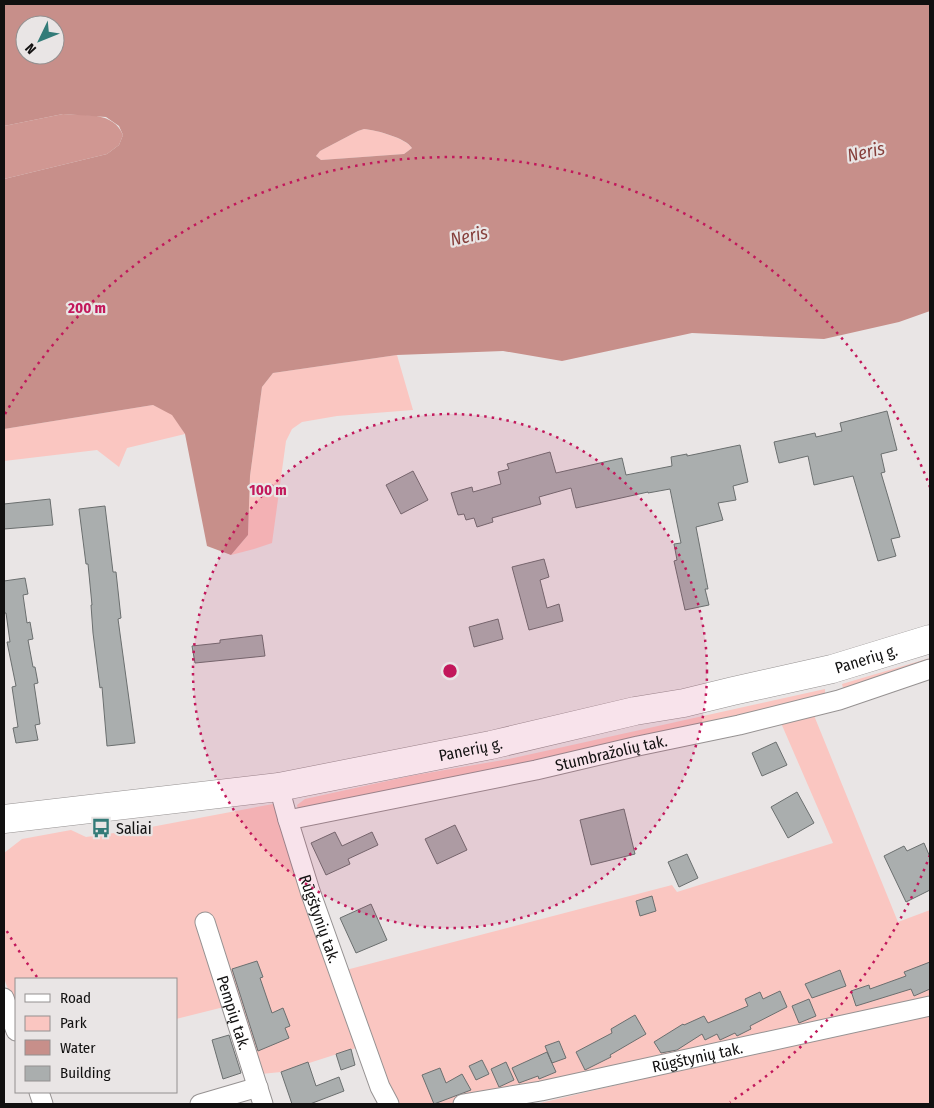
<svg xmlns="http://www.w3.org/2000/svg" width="934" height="1108" viewBox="0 0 934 1108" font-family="'Fira Sans Condensed',sans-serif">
	<rect width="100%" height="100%" fill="#e9e5e5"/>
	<path fill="#fac6c1" d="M364 129C376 130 405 138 412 148L404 154 321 160 316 156 320 151 358 131Z
		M397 355 413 410 337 416 302 422 292 429 286 441 272 543 254 549 231 555 248 535 250 476 262 387 273 373Z
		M153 405 172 414 185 434 127 448 119 467 97 450 4 461V429Z
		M930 658V663L850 692 843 688 842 684Z
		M825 689V694L822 698 638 740 298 810 297 805 305 799 410 776 509 759Z
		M813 713 898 922 930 910V998L450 1104H396L346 970 672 885 677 892 833 843 781 723Z
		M273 804 278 809 359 1047 281 1072 261 1074 236 1004 176 1019V979H16V1012L4 978V853L22 839 71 830 86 837 135 830Z
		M930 1011V1104H536Z"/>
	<path fill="#d09792" d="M63 114C86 116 113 111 123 135L119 145 107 154 4 179V126Z"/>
	<path fill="#c78f8a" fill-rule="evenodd" d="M4 4H930V311L899 322 824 339 692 333 562 361 503 351 397 355 273 373 262 387 250 476 248 535 231 555 207 546 185 434 172 415 153 405 4 429V179L107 154 119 145 123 135 119 126 106 117 63 114 4 126ZM25 25H55V55H25ZM364 129C376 130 406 138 412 148L404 154 321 160 316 156 320 151 358 131Z"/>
	<path fill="#aaaeae" stroke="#6b6f6f" d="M887 411 897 450 881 454 885 472 881 473 900 537 891 539 896 556 878 561 853 476 814 485 808 456 779 463 774 442 815 433 816 437 842 431 840 423Z
		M740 445 748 482 733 486 736 500 718 503 723 520 696 527 708 589H705L709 605 685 610 674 561 677 560 674 544 681 543 670 489 648 493V492L576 508 571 488 539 497 541 504 492 518 493 522 477 527 474 518 466 520 464 514 458 515 451 493 472 487 473 492 501 484 498 472 509 469 507 464 550 452 556 473 622 458 626 475 672 466 671 457 687 454V456Z
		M413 471 428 500 401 514 386 485Z
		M50 499 53 525 4 529V504Z
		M105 506 113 572H116L121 618 118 619 135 743 107 746 102 687 100 688 93 633 91 605H92L88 564H86L79 509Z
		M544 559 549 577 540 580 547 608 559 604 563 621 529 630 512 567Z
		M25 578 28 594 23 595 27 623 30 622 33 639 28 640 33 667H35L38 683 34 684 40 724 35 725 38 740 16 743 13 728 18 727 12 687 16 686 7 642H10L6 613H4V581Z
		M498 619 503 639 474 647 469 627Z
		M262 635 265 656 195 663 192 646 220 643V640Z
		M776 742 787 765 762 776 752 753Z
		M797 792 814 823 788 838 771 807Z
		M624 809 635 854 591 865 580 820Z
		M455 825 467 850 437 864 425 839Z
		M335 832 342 846 372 832 378 845 348 859 350 864 326 875 311 843Z
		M924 843 930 857V890L906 902 884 856 904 846 907 851Z
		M687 854 698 878 679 887 668 862Z
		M652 896 656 911 640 916 636 901Z
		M371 904 387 940 356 953 340 918Z
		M257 961 263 977 260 978 272 1013 283 1008 290 1026 285 1028 289 1038 258 1051 232 969Z
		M930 962V989L914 996 911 989 856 1006 851 991 869 985 870 989 906 976 904 972Z
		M840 970 846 986 812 998 805 984Z
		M780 991 787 1007 750 1026 751 1029 737 1036 735 1033 720 1040 717 1034 705 1040 702 1034 677 1050 661 1053 654 1042 683 1024 684 1025 704 1016 708 1023 748 1006 745 999 760 992 763 999Z
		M809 999 816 1016 799 1023 792 1006Z
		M635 1015 646 1034 610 1055 611 1057 585 1070 576 1052 612 1033 611 1029Z
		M229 1035 241 1073 223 1079 212 1040Z
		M559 1041 566 1058 552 1063 545 1046Z
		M351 1049 355 1065 341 1070 336 1054Z
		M547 1052 556 1072 539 1079 538 1076 519 1083 512 1068Z
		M482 1060 489 1074 476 1080 469 1066Z
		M308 1062 316 1086 339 1077 344 1091 310 1104H292L281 1072Z
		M506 1062 514 1080 499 1087 491 1069Z
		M440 1068 446 1083 462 1074 471 1090 434 1104 422 1075Z"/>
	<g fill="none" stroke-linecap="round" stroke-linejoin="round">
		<defs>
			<g id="street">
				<path id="s1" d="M279 787 288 820 310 891 380 1087 389 1104"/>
				<path id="s2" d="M288 820 536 770 638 746 739 725 839 700 930 669"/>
				<path id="s3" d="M205 922 263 1104"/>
				<path d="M4 998 16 1031"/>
				<path d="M39 1092 43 1104"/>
				<path d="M200 1104 258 1087"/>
				<path id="s4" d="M463 1104 541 1091 930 1006"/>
			</g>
			<g id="primary">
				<path id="s5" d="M4 819 279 787 491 745 635 711 684 703 733 691 832 669 930 639"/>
			</g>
		</defs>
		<use href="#street" stroke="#969292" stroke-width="21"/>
		<use href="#primary" stroke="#969292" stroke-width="29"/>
		<use href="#street" stroke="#fff" stroke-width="19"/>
		<use href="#primary" stroke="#fff" stroke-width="28"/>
	</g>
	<circle cx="450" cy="671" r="257" fill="#c2185b" fill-opacity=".12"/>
	<g fill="none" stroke="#c2185b" stroke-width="2.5" stroke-dasharray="2.5 5">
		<circle cx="450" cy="671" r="257"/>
		<path d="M930 855A514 514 0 0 1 730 1102M37 977A514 514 0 0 1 5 928M5 414A514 514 0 0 1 930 487"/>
	</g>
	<defs>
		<symbol id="bus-bare" viewBox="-9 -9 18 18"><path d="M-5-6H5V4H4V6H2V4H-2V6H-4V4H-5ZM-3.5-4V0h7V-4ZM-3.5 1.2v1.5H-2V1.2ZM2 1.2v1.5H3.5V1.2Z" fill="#337b78" stroke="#e9e5e5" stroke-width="2.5" paint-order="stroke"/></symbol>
	</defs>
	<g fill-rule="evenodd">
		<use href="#bus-bare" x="87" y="814" width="28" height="28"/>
	</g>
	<g text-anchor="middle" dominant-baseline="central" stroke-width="4.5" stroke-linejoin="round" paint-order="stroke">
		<g font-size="16" fill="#111010" stroke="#e9e5e5">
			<text stroke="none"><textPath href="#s5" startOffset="878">Panerių g.</textPath></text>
			<text stroke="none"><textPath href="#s5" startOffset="472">Panerių g.</textPath></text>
			<text stroke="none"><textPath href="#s2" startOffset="330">Stumbražolių tak.</textPath></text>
			<text stroke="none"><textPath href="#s1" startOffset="138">Rūgštynių tak.</textPath></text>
			<text stroke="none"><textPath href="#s3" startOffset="95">Pempių tak.</textPath></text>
			<text stroke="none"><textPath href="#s4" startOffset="239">Rūgštynių tak.</textPath></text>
		</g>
		<g font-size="16" fill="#111010" stroke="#e9e5e5" text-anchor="start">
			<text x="116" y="828">Saliai</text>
		</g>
		<g font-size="18" font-style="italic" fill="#863f3b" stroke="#e9e5e5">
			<text transform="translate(866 152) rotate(-12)">Neris</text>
			<text transform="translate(469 236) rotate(-12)">Neris</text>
		</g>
	</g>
	<circle cx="450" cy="671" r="8" fill="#c2185b" stroke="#e9e5e5" stroke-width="2.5"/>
	<g font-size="15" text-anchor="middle" font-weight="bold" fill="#c2185b" stroke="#e9e5e5" stroke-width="4.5" stroke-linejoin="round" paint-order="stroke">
		<text x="87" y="313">200 m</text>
		<text x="268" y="495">100 m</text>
	</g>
	<rect width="934" height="1108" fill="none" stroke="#111010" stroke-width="10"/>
	<rect x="15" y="978" width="162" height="115" fill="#e9e5e5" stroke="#939090"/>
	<rect x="25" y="994" width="25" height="8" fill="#ffffff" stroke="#939090"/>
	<text x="60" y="1003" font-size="15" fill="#111010">Road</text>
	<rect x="25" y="1016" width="25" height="15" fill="#fac6c1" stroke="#939090"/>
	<text x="60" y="1028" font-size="15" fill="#111010">Park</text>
	<rect x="25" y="1040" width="25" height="15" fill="#c78f8a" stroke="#939090"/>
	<text x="60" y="1053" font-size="15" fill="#111010">Water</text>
	<rect x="25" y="1066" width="25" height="15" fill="#aaaeae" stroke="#939090"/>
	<text x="60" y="1078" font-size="15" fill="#111010">Building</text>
	<g transform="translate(40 40) rotate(227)"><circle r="24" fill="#e9e5e5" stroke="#939090"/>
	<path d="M0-4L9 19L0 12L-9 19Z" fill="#337b78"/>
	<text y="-8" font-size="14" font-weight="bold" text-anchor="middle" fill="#111010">N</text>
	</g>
</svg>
